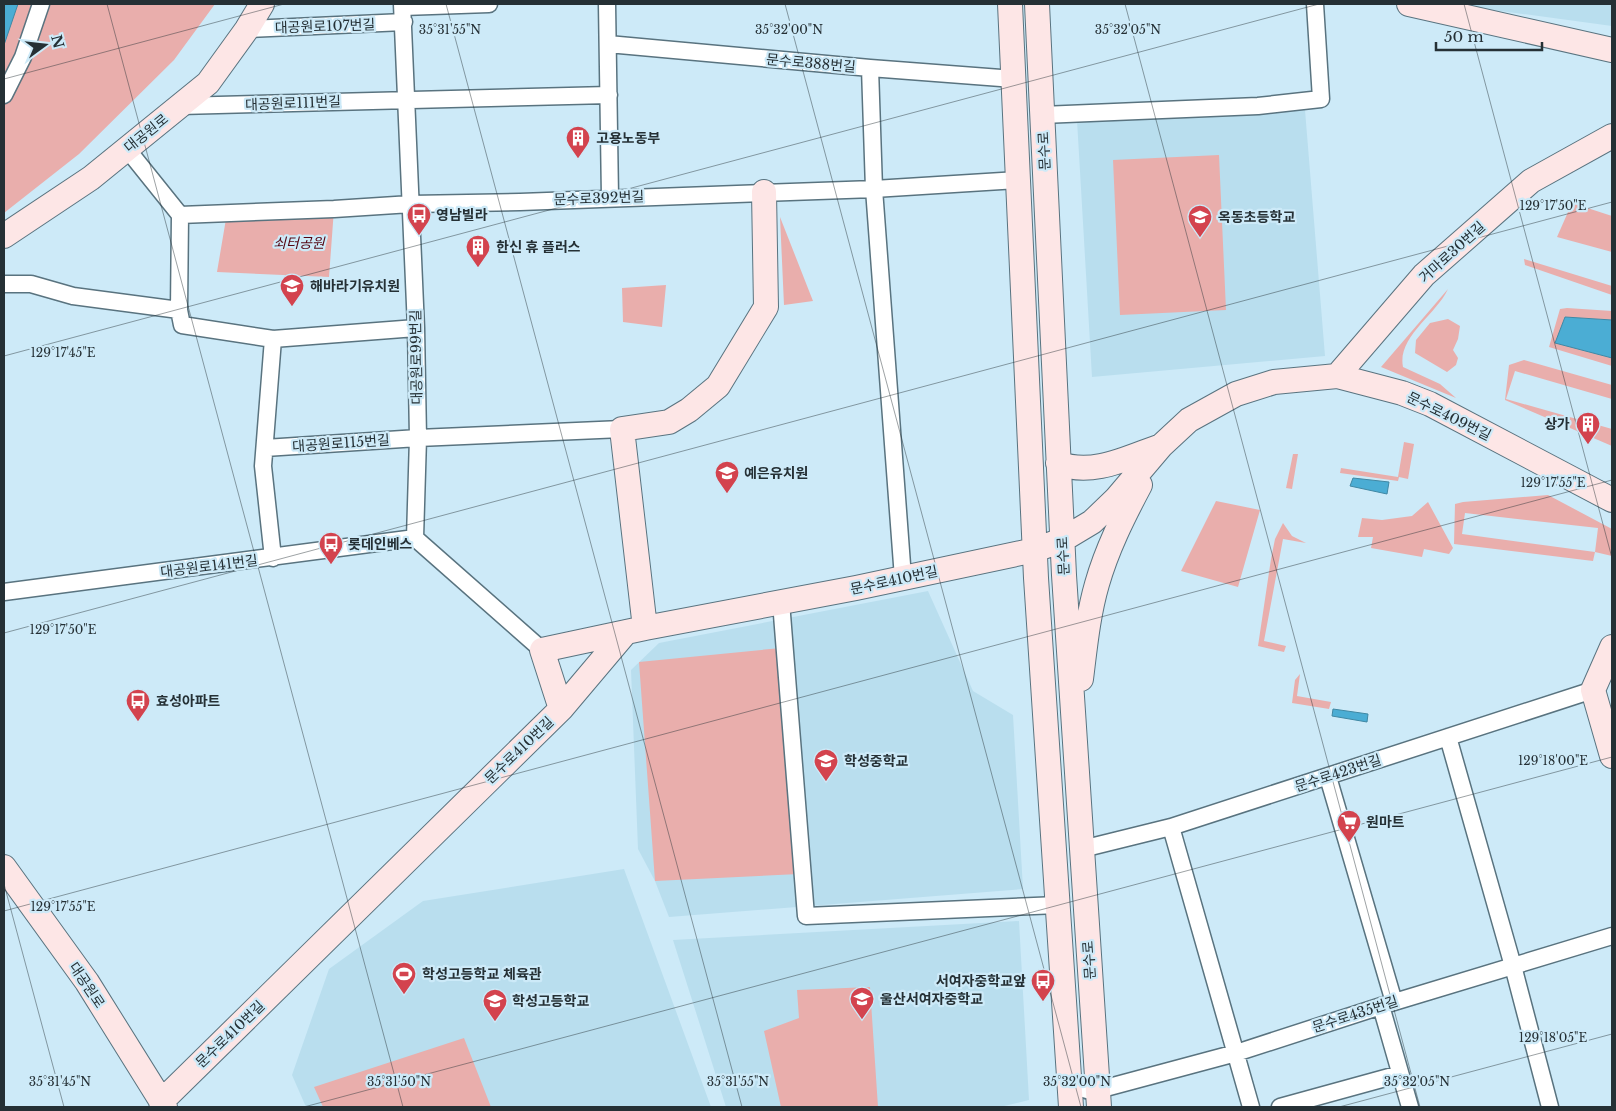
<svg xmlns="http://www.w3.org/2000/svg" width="1616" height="1111" viewBox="0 0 1616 1111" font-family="'Libre Baskerville','Noto Sans KR',serif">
	<rect width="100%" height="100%" fill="#cdeaf8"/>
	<path fill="#b9deee" d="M1449 4H1612V26Z
		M1305 110 1325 356 1092 377 1077 120Z
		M928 591 973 691 1013 715 1023 889 669 917 655 881 638 849 631 670 659 643Z
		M624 869 711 1107H306L292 1075 329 969 423 901Z
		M1019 921 1029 1100 1000 1107H726L673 940Z"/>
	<path fill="#e9aeac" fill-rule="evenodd" d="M4 4H215L174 60 79 154 4 213Z
		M1219 155 1226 310 1120 315 1113 160Z
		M1572 203 1612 216V252L1557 237Z
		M334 209 329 277 217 272 227 213Z
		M780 217 813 301 784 305Z
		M1524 259 1612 286V295L1525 265Z
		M666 285 662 327 623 322 622 288Z
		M1448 289C1436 315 1397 337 1403 367L1440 384 1456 398 1381 367Z
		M1567 308 1612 311V320L1565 317 1556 343 1612 358V366L1549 347 1560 309Z
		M1448 319 1460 326 1458 339 1453 350 1458 358 1456 365 1447 372 1415 353 1416 340 1430 323Z
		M1524 360 1612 385V399L1515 371 1506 399 1612 429V446L1505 400 1509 365Z
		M1404 442 1414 444 1408 479 1399 477 1398 481 1340 473 1341 468 1398 477Z
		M1293 454H1298L1292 489 1286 488Z
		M1548 495 1612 529V556L1595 552 1593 561 1454 544 1455 504 1463 502ZM1465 513 1598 528 1595 552 1462 534Z
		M1216 501 1260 510 1238 587 1181 571Z
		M1428 502 1453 548 1449 554 1424 549 1422 557 1371 548 1373 537H1358L1362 518 1382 520 1412 516Z
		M1283 523 1292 536 1306 543 1283 539 1264 641 1286 646 1284 652 1258 646 1271 559 1275 539Z
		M781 648 799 874 655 881 639 662Z
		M1300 674 1297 696 1331 702 1329 709 1292 703 1295 680Z
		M870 987 878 1107H781L764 1031 799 1018 797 990Z
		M464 1038 491 1107H323L314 1087Z"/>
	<path fill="#4badd4" stroke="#4088a4" d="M4 4H18L4 45Z
		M1565 317 1612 320V358L1555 343Z
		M1353 478 1389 482 1387 494 1350 486Z
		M1333 709 1368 714 1367 722 1332 716Z"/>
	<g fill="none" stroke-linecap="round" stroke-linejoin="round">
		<defs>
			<path id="street" d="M402 4 416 328 418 438 415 538 542 650
				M607 4 610 198
				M403 7 489 4
				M247 29 404 22
				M608 44 870 68 1014 79
				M870 68 874 189 903 578
				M4 95 23 57 41 4
				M180 106 609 95
				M1042 115 1258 106 1321 99 1315 4
				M127 149 180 215 179 310 182 325 273 339 416 328
				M180 215 334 209 411 204 520 202 874 189 1018 180
				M4 284H31L73 296 179 310
				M273 339 263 466 273 558
				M265 448 418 438 622 429
				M4 592 415 538
				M781 602 806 916 1058 905
				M1448 737 1513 966 1550 1107
				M1328 777 1394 1002
				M1171 827 1251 1107
				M1082 849 1171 827 1593 690
				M1381 1006 1410 1107
				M1070 1072C1075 1085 1083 1093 1098 1090L1236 1053 1381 1006 1612 936
				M1280 1107 1400 1074"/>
			<path id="secondary" d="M1010 4 1036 578 1071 1107
				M1037 4 1064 575 1099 1107
				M1409 4 1612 50
				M4 236 91 178 208 83 247 29 262 4
				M1337 376 1424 275 1531 181 1612 136
				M1058 463C1092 477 1129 457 1161 446
				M645 628 622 429 669 422 689 410 718 386 766 307 764 192
				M1612 647 1593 690 1612 756
				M1081 679C1085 647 1088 615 1097 584 1107 549 1123 517 1140 485
				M561 709 626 632
				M4 867 87 982 165 1107
				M161 1102 561 709 542 650 645 628 856 588 1035 550 1062 540 1092 522 1116 499 1161 446 1189 420 1236 394 1274 382 1337 376 1402 393 1430 404 1612 500"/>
		</defs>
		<use href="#street" stroke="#59737f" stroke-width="19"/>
		<use href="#secondary" stroke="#59737f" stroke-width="26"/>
		<use href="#street" stroke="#fff" stroke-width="16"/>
		<use href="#secondary" stroke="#fde6e6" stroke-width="24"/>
	</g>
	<path fill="none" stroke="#253035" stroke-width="1" stroke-opacity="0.45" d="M107 4 403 1107M446 4 742 1107M785 4 1081 1107M1125 4 1420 1107M1464 4 1612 558M4 79 284 4M4 356 1319 4M4 633 1612 202M4 884 64 1107M4 911 1612 480M304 1107 1612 757M1339 1107 1612 1034"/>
	<defs>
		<symbol id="building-pin" viewBox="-11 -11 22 30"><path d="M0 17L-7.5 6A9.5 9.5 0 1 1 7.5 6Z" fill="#d3434e" stroke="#cdeaf8"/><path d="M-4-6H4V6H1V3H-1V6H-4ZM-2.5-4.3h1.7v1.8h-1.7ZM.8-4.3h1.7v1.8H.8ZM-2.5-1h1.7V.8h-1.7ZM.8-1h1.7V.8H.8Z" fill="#fff"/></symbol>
		<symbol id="bus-pin" viewBox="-11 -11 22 30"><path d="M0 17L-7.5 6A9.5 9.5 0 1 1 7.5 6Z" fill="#d3434e" stroke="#cdeaf8"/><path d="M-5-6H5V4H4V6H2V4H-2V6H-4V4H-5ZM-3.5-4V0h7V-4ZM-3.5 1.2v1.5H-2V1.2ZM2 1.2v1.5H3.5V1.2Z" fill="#fff"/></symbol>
		<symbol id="school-pin" viewBox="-11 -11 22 30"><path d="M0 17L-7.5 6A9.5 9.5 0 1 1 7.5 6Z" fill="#d3434e" stroke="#cdeaf8"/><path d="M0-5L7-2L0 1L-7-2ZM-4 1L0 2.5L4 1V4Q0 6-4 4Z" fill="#fff"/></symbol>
		<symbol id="supermarket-pin" viewBox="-11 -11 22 30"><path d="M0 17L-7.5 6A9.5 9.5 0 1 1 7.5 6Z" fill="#d3434e" stroke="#cdeaf8"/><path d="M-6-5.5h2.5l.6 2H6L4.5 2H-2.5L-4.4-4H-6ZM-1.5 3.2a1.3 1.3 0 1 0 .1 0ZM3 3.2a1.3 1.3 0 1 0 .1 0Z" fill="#fff"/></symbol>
		<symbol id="stadium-pin" viewBox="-11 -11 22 30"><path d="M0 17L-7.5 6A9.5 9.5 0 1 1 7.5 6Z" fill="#d3434e" stroke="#cdeaf8"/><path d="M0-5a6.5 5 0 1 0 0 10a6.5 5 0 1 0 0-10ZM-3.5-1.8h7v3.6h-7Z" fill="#fff"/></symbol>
	</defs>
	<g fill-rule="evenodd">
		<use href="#building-pin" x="564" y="124" width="28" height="38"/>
		<use href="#bus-pin" x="405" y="201" width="28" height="38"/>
		<use href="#school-pin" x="1186" y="203" width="28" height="38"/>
		<use href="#building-pin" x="464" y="233" width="28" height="38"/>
		<use href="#school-pin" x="278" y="272" width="28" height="38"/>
		<use href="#building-pin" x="1574" y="410" width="28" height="38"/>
		<use href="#school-pin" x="713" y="459" width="28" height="38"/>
		<use href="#bus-pin" x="317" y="530" width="28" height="38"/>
		<use href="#bus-pin" x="124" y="687" width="28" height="38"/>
		<use href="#school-pin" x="812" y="747" width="28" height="38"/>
		<use href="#supermarket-pin" x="1335" y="808" width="28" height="38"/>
		<use href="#stadium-pin" x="390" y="960" width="28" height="38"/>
		<use href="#bus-pin" x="1029" y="967" width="28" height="38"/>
		<use href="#school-pin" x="848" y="985" width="28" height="38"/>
		<use href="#school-pin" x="481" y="987" width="28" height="38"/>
	</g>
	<g text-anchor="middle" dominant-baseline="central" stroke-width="4.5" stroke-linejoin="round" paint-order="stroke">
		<g font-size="14" fill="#253035" stroke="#cdeaf8">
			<text transform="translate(325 26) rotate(-2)">대공원로107번길</text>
			<text transform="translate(811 63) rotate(5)">문수로388번길</text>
			<text transform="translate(293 103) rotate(-2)">대공원로111번길</text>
			<text transform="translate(146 133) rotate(-39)">대공원로</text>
			<text transform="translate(1044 151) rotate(-93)">문수로</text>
			<text transform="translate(599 198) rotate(-2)">문수로392번길</text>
			<text transform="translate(1452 252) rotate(-42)">거마로30번길</text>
			<text transform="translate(416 357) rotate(-91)">대공원로99번길</text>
			<text transform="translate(1449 416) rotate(26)">문수로409번길</text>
			<text transform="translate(341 443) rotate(-4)">대공원로115번길</text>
			<text transform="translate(1063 556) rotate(-93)">문수로</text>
			<text transform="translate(209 566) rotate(-7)">대공원로141번길</text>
			<text transform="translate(894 580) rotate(-12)">문수로410번길</text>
			<text transform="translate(519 750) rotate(-44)">문수로410번길</text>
			<text transform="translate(1338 773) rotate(-18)">문수로423번길</text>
			<text transform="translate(1089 960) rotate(-94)">문수로</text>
			<text transform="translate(87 985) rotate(56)">대공원로</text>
			<text transform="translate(1355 1014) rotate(-18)">문수로435번길</text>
			<text transform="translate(230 1034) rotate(-44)">문수로410번길</text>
		</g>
		<g font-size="14" font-weight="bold" fill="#253035" stroke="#cdeaf8" text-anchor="start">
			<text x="596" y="138">고용노동부</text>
			<text x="436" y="215">영남빌라</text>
			<text x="1218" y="217">옥동초등학교</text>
			<text x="496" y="247">한신 휴 플러스</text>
			<text x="310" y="286">해바라기유치원</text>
			<text x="1570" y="424" text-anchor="end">상가</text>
			<text x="744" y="473">예은유치원</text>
			<text x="348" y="544">롯데인베스</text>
			<text x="156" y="701">효성아파트</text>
			<text x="844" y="761">학성중학교</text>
			<text x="1366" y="822">원마트</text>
			<text x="422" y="974">학성고등학교 체육관</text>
			<text x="1026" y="981" text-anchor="end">서여자중학교앞</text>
			<text x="880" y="999">울산서여자중학교</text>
			<text x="512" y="1001">학성고등학교</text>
		</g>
		<g font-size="14" font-style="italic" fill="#530310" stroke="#cdeaf8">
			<text x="299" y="243">쇠터공원</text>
		</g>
	</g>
	<g font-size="12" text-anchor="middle" fill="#253035" stroke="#cdeaf8" stroke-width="4.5" stroke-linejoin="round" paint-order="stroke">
		<text x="450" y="34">35°31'55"N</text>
		<text x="789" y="34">35°32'00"N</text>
		<text x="1128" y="34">35°32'05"N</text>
		<text x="1553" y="210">129°17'50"E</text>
		<text x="63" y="357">129°17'45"E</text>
		<text x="1553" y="487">129°17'55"E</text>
		<text x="63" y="634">129°17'50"E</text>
		<text x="1553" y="765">129°18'00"E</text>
		<text x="63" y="911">129°17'55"E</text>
		<text x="1553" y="1042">129°18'05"E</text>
		<text x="60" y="1086">35°31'45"N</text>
		<text x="399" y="1086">35°31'50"N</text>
		<text x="738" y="1086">35°31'55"N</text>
		<text x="1077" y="1086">35°32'00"N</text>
		<text x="1417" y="1086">35°32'05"N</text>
	</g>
	<rect width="1616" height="1111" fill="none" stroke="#253035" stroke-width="10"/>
	<g transform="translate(45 45) rotate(75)" stroke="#cdeaf8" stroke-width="4" paint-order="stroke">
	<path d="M0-4L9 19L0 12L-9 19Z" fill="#253035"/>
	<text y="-8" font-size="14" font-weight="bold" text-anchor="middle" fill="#253035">N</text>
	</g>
	<path d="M1436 42v8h106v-8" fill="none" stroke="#253035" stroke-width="2.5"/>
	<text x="1444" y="42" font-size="15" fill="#253035" stroke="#cdeaf8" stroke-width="4" paint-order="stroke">50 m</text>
</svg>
